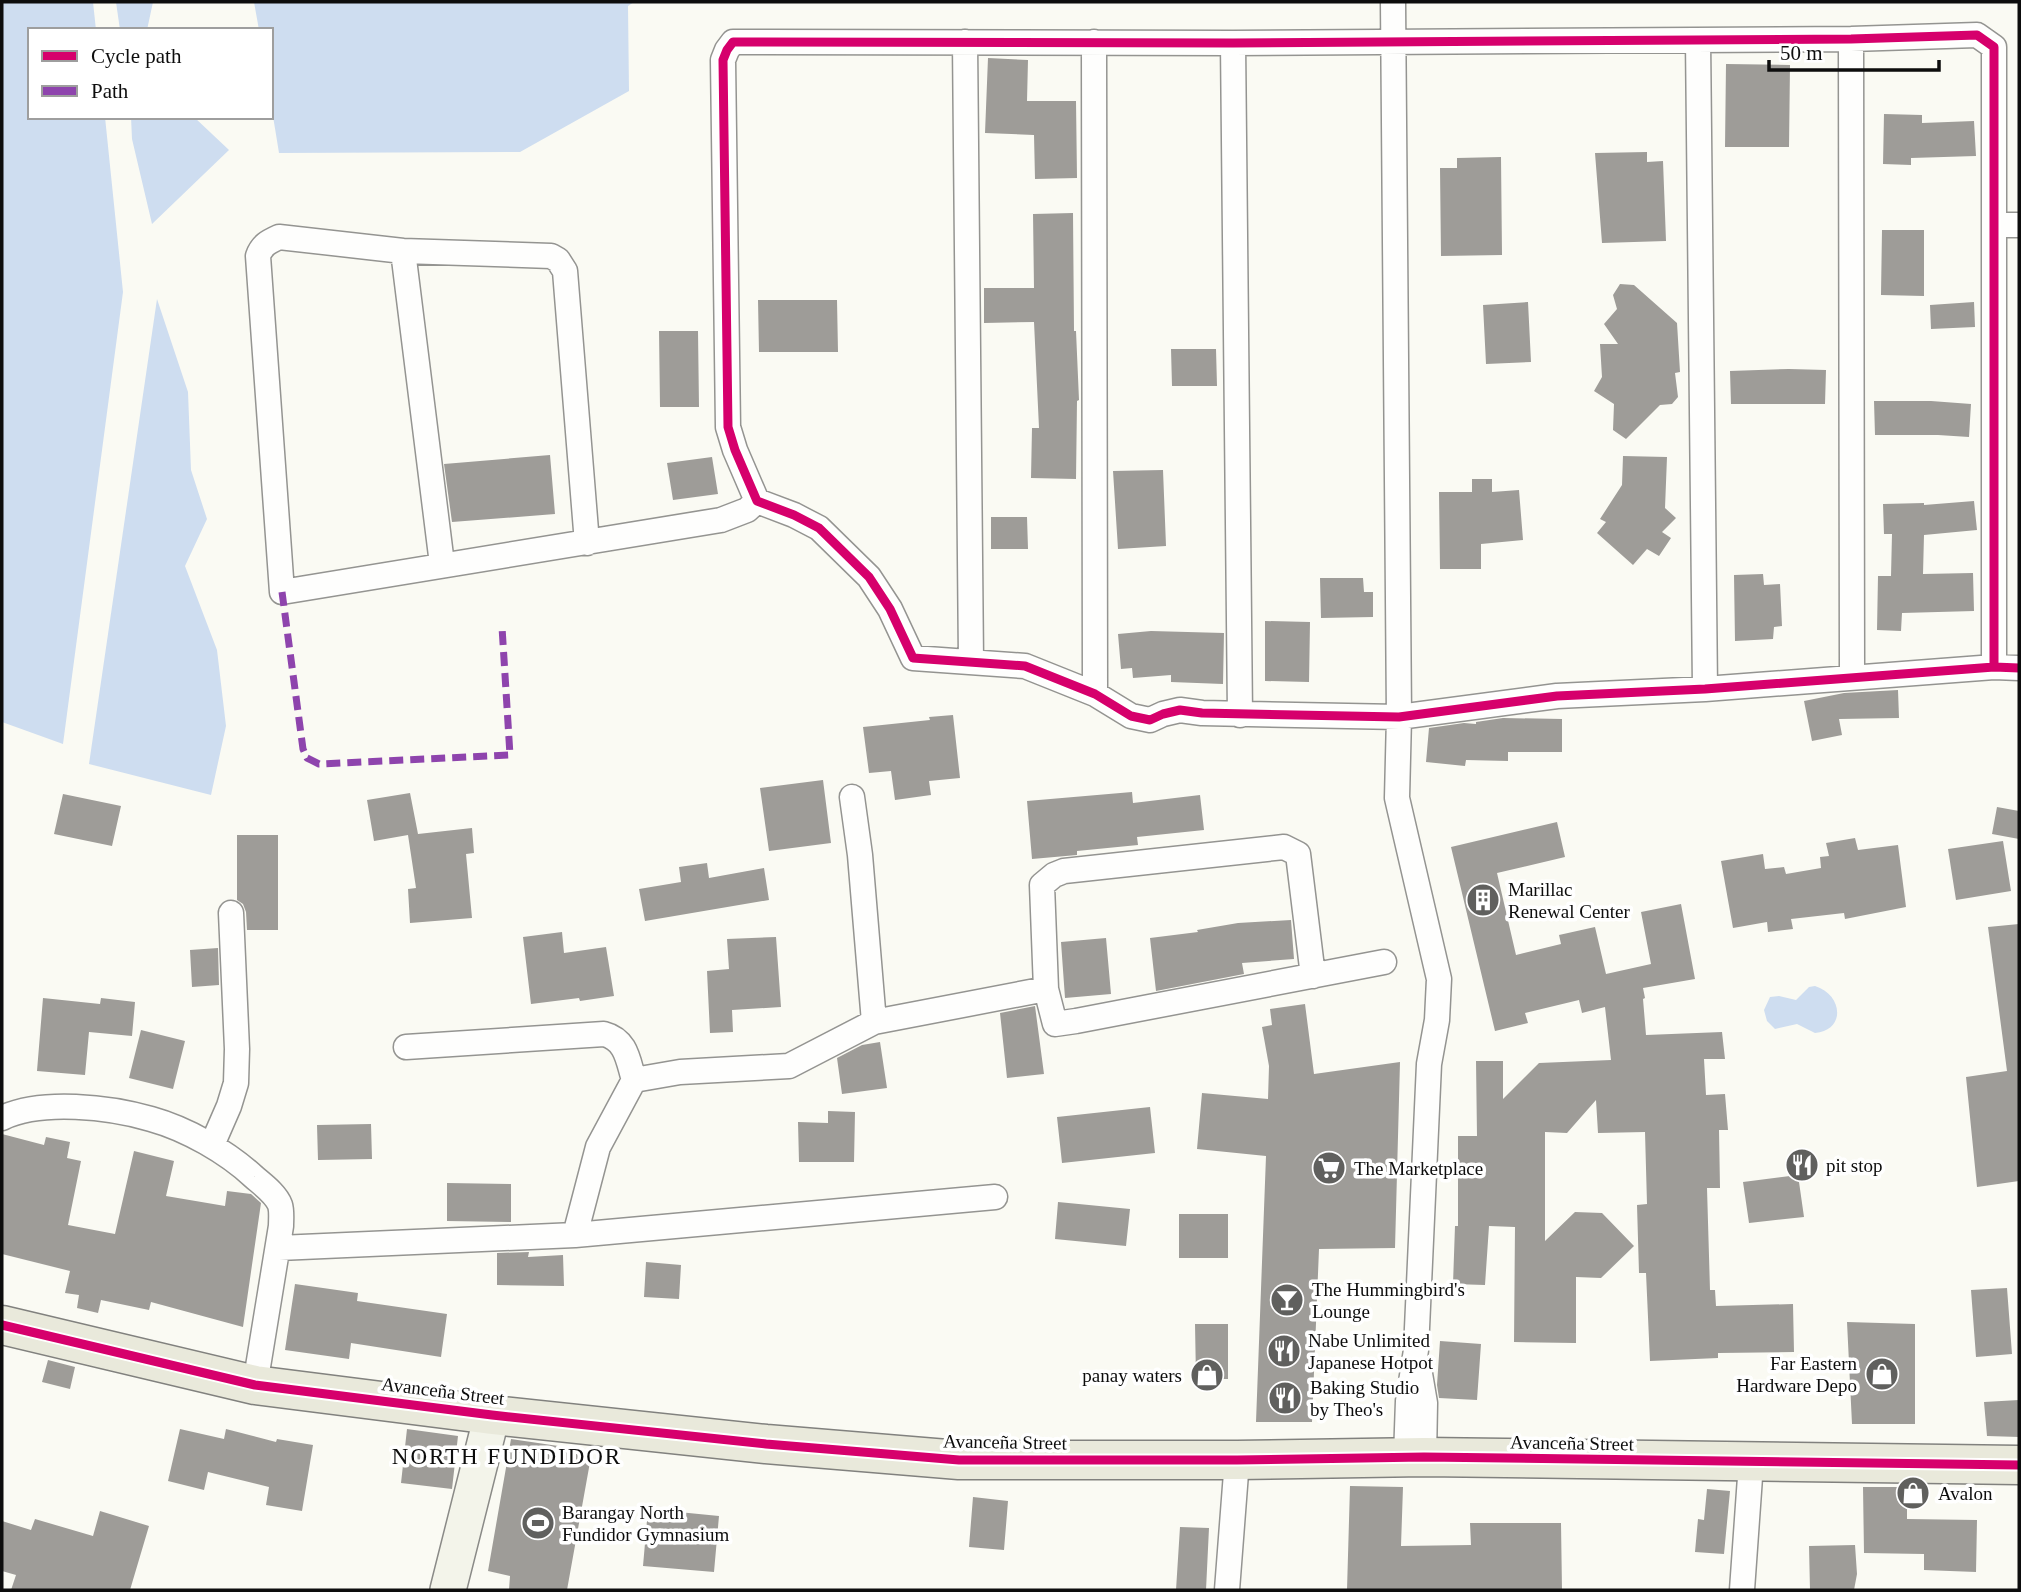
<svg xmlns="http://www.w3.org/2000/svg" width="2021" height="1592" viewBox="0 0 2021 1592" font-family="'Times New Roman',serif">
	<rect width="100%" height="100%" fill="#fafaf3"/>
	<path fill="#ceddf0" d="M2 2H93L96 30H30V117H105L123 292 63 744 2 722Z
		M116 2H153L147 30H120Z
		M254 2H634L628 6 629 91 520 152 279 153 271 104V30H259Z
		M131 117H194L229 150 152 224 132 139Z
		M157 299 188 392 191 470 207 519 185 566 217 650 226 726 211 795 89 764Z
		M1815 986C1842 994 1847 1030 1815 1033L1797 1024 1775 1029 1767 1021 1764 1010 1770 997 1779 996 1796 1000 1809 987Z"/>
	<path fill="#9e9c98" d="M988 58 1028 60 1027 101H1076L1077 178 1035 179 1034 135 985 133Z
		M1726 64 1790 65 1789 147H1725Z
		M1884 114 1922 115V123L1974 121 1976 156 1911 158V165L1883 164Z
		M1647 152V162L1663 161 1666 241 1602 243 1595 153Z
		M1501 157 1502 255 1441 256 1440 168H1457V158Z
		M1073 213 1074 331H1076L1079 400 1077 401 1076 479 1031 478 1032 428H1039L1034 322 984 323V288H1034L1033 214Z
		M1882 230H1924V296L1881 295Z
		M1620 284 1634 285 1677 323 1680 372 1675 373 1678 397 1672 404 1660 405 1626 439 1613 430 1614 404 1594 391 1602 377 1600 344H1618L1604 324 1617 309 1613 295Z
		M758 300H837L838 352H759Z
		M1528 302 1531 362 1486 364 1483 305Z
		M1974 302 1975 327 1931 329 1930 305Z
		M659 331H698L699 407H660Z
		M1171 349H1216L1217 386H1172Z
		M1789 369 1826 370 1825 404H1731L1730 371Z
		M1874 401H1931L1971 404 1969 437 1938 435H1875Z
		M550 455 555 514 452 522 444 464Z
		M1623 456 1667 457 1665 508 1676 518 1662 532 1671 538 1659 556 1647 549 1633 565 1597 533 1606 522 1600 519 1622 485Z
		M712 457 718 494 673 500 667 463Z
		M1163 470 1166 546 1118 549 1113 471Z
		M1472 479H1492V492L1519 490 1523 540 1481 544V569H1440L1439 492H1472Z
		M1974 501 1977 530 1924 535 1923 574 1973 573 1974 611 1902 613 1901 631 1877 630 1878 576H1891L1892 534H1884L1883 504 1924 503V505Z
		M991 517H1027L1028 549H991Z
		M1763 574 1764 585 1780 584 1782 626 1774 627 1773 639 1735 641 1734 575Z
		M1320 578H1363L1364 592H1373V617L1321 618Z
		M1265 621 1310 622 1309 682 1265 681Z
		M1151 631 1224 633 1223 684 1171 682V675L1133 678 1132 668 1121 669 1118 634Z
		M1898 690 1899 718 1839 719 1842 735 1812 741 1804 701 1844 693Z
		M953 715 960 778 929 781 931 795 895 800 891 771 869 773 863 727 930 720 929 717Z
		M1503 718 1562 719V752H1508V761L1466 760 1465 766 1426 762 1429 728 1464 723 1476 724V722Z
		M823 780 831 843 769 851 760 788Z
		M1132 792 1133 803 1200 795 1204 830 1137 837 1138 845 1077 851V855L1032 859 1027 801Z
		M410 793 418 834 472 828 474 853 466 854 472 918 410 923 408 889 416 888 408 835 374 841 367 800Z
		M63 794 121 806 112 846 54 834Z
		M1997 807 2019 811V839L1992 834Z
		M1557 822 1565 857 1497 873 1516 955 1561 944 1559 935 1595 927 1606 974 1651 964 1641 912 1681 904 1695 979 1643 988 1645 998 1643 999 1646 1035 1722 1032 1725 1059H1704L1706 1095 1725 1094 1728 1130H1719L1720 1188H1707L1710 1290H1715L1716 1306 1793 1304 1794 1352 1718 1353V1358L1650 1361 1646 1273H1639L1637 1205 1647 1204 1645 1132 1598 1133 1596 1100 1567 1133 1545 1132V1241L1575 1212 1602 1213 1634 1246 1601 1278 1576 1277V1343L1514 1342 1515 1227 1489 1226 1485 1285 1453 1284 1455 1226H1458V1136H1477L1476 1061H1503V1099L1539 1063 1611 1060 1605 1007 1582 1013 1579 1000 1525 1013 1528 1023 1495 1031 1451 847Z
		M237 835H278V930H247L246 912 243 904 237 900Z
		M1855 838 1858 850 1898 845 1906 907 1845 919 1844 913 1791 919 1793 929 1768 932 1767 922 1733 928 1721 861 1763 854 1765 869 1784 867 1786 874 1821 868 1820 857 1829 856 1826 843Z
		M2003 841 2011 891 1956 900 1948 849Z
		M707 863 709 878 764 868 769 900 645 921 639 889 681 882 679 867Z
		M1291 920 1294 959 1242 963 1244 974 1156 991 1150 938 1198 932 1197 930 1238 923Z
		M2019 924V1181L1977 1187 1966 1077 2007 1071 1988 927Z
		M562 932 564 953 606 947 614 996 580 1001 579 998 531 1004 523 937Z
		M776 937 781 1007 732 1010 733 1032 710 1033 707 971 729 969 727 939Z
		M1106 938 1111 994 1065 998 1061 942Z
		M218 948 219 985 192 987 190 950Z
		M43 998 100 1004 101 998 135 1002 132 1036 89 1032 85 1075 37 1071Z
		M1305 1004 1314 1074 1400 1062 1395 1248 1319 1249 1312 1422H1256L1266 1156 1197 1149 1202 1093 1268 1099 1269 1066 1262 1027 1272 1025 1270 1009Z
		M1035 1006 1044 1074 1007 1078 1000 1013Z
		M141 1030 185 1041 173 1089 129 1078Z
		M880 1042 887 1088 842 1094 837 1058 862 1045Z
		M1150 1107 1155 1153 1062 1163 1057 1117Z
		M828 1111 855 1112 854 1162H799L798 1122 828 1123Z
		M371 1124 372 1159 318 1160 317 1125Z
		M2 1134 44 1145 46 1137 70 1142 67 1158 81 1161 68 1225 115 1234 134 1151 174 1161 166 1196 225 1206 227 1191 251 1194 261 1203 243 1327 151 1302 149 1310 101 1300 98 1313 77 1308 79 1295 65 1293 70 1271 2 1254Z
		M1798 1175 1804 1217 1749 1223 1743 1182Z
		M447 1183 511 1184V1222L447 1221Z
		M1058 1202 1130 1209 1126 1246 1055 1239Z
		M1179 1214H1228V1258H1179Z
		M529 1252 528 1257 563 1255 564 1286 497 1285V1253Z
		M646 1262 681 1265 679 1299 644 1297Z
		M295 1284 358 1293 357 1301 447 1314 441 1357 351 1343 349 1359 285 1350Z
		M2007 1288 2012 1354 1976 1357 1971 1290Z
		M1847 1322 1915 1324V1424H1852Z
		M1195 1324H1228V1379H1196Z
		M1440 1341 1481 1344 1477 1400 1439 1398 1437 1385Z
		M48 1360 75 1367 70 1389 42 1382Z
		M2019 1400V1437L1987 1436 1984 1402Z
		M180 1429 224 1439 226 1429 276 1442 277 1439 313 1445 302 1511 266 1505 269 1487 208 1472 204 1490 168 1481Z
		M407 1429 458 1436 452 1489 401 1483Z
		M511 1439 592 1451 567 1590H509L510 1576 488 1571Z
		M1350 1486 1403 1487 1401 1546 1471 1545 1470 1523H1561L1562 1590H1347Z
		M1863 1487H1907V1519L1977 1520 1976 1572 1924 1570V1554L1864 1553Z
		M1707 1489 1730 1491 1724 1554 1695 1552 1698 1519 1704 1520Z
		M973 1497 1008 1501 1004 1550 969 1547Z
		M648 1509 719 1516 714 1572 643 1566Z
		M100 1511 149 1526 130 1590H11L16 1575 2 1571V1521L31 1530 35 1519 93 1536Z
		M1180 1527 1209 1528 1206 1590H1176Z
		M1855 1545 1857 1574 1854 1590H1810L1809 1546Z"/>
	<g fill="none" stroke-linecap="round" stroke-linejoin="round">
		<defs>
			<path id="street" d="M1393 2 1399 717 1397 798 1439 979 1437 1020 1429 1064 1416 1350 1408 1401 1406 1457
				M1851 39 1852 677
				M1698 40 1705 689
				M965 42 971 661
				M1094 42 1095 694
				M1233 43 1240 715
				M1995 225H2019
				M403 251 442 564
				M587 543 565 271 558 260 551 256 403 251 279 237C268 242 262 245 258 256L282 592 721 520 747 510 757 501
				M1994 667V47L1977 35 1851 39 1233 43 733 42 727 50 723 60 728 427 735 450 757 501 794 515 819 528 869 577 890 609 913 658 1025 666 1095 694 1131 716 1150 720 1163 714 1180 710 1202 713 1399 717 1557 696 1705 689 1994 667 2019 668
				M852 797 860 855 874 1022
				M1313 976 1298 854 1284 847 1064 871 1054 875 1042 885 1046 989 1055 1024 1076 1021 1384 962
				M406 1047 604 1034C627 1040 628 1061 634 1080
				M2 1118C41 1099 110 1107 151 1119 187 1129 227 1152 254 1177 262 1184 276 1194 280 1205 282 1211 281 1220 281 1226L255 1385
				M212 1145 229 1106 236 1083 237 1049 231 913
				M575 1235 598 1147 634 1080 680 1072 789 1066 874 1022 1046 989
				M279 1248 575 1235 995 1197
				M1419 1368 1425 1403 1424 1457
				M1227 1590 1237 1460
				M1742 1590 1751 1463"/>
			<path id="secondary" d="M448 1590 492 1415"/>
			<path id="primary" d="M2 1325 255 1385 492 1415 766 1444 959 1460H1237L1424 1457 2019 1465"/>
		</defs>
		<use href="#street" stroke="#949491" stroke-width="27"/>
		<use href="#secondary" stroke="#8a8a87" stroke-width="38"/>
		<use href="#primary" stroke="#81817e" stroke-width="41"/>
		<use href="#street" stroke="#fefefd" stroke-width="24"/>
		<use href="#secondary" stroke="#f3f4ea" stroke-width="35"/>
		<use href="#primary" stroke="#e9e9db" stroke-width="38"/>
		<path stroke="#8e44ad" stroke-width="7" stroke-dasharray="14 7" stroke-linecap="butt" d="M282 592 303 749 307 758 319 764 510 755 502 627"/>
		<defs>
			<path id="cycleway" d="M1994 667V47L1977 35 1851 39 1233 43 733 42 727 50 723 60 728 427 735 450 757 501 794 515 819 528 869 577 890 609 913 658 1025 666 1095 694 1131 716 1150 720 1163 714 1180 710 1202 713 1399 717 1557 696 1705 689 1994 667 2019 668
				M2 1325 255 1385 492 1415 766 1444 959 1460H1237L1424 1457 2019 1465"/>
		</defs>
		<use href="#cycleway" stroke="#fff" stroke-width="13"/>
		<use href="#cycleway" stroke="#d6006c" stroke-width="9"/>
	</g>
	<defs>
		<symbol id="building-disc" viewBox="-11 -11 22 22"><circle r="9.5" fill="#60605e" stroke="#fff"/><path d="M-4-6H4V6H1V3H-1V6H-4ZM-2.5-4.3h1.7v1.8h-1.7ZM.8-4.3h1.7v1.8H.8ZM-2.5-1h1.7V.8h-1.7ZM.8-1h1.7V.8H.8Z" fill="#fff"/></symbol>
		<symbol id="restaurant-disc" viewBox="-11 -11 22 22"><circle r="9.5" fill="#60605e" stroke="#fff"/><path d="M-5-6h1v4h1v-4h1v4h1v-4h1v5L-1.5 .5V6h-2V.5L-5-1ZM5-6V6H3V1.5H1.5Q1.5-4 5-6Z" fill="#fff"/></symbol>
		<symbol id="supermarket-disc" viewBox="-11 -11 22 22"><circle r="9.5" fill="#60605e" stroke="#fff"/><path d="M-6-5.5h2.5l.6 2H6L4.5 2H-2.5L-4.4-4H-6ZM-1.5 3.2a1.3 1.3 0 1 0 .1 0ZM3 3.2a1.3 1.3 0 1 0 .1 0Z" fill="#fff"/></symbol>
		<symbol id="bar-disc" viewBox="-11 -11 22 22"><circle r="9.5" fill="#60605e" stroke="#fff"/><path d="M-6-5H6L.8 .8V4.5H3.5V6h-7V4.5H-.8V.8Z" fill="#fff"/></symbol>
		<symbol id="shop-disc" viewBox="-11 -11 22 22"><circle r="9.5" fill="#60605e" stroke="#fff"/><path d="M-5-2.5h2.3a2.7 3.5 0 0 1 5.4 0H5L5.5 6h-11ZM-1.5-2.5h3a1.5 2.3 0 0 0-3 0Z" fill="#fff"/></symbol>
		<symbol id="stadium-disc" viewBox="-11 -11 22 22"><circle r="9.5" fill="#60605e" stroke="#fff"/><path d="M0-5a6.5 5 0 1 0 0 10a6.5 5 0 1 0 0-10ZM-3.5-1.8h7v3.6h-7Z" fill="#fff"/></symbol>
	</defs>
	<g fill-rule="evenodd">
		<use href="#building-disc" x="1464" y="881" width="38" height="38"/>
		<use href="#restaurant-disc" x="1783" y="1146" width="38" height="38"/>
		<use href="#supermarket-disc" x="1310" y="1149" width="38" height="38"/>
		<use href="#bar-disc" x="1268" y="1281" width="38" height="38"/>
		<use href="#restaurant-disc" x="1265" y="1332" width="38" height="38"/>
		<use href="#shop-disc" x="1863" y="1355" width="38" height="38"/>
		<use href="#shop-disc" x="1188" y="1356" width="38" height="38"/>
		<use href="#restaurant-disc" x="1266" y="1379" width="38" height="38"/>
		<use href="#shop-disc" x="1894" y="1474" width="38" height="38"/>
		<use href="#stadium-disc" x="519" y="1504" width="38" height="38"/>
	</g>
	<g text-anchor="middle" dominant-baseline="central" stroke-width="7" stroke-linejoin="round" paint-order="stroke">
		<g font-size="19" fill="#0d0d0d" stroke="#fff" text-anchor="start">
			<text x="1508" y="889">Marillac<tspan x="1508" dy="22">Renewal Center</tspan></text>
			<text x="1826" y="1165">pit stop</text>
			<text x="1354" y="1168">The Marketplace</text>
			<text x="1312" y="1289">The Hummingbird's<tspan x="1312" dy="22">Lounge</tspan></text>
			<text x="1308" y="1340">Nabe Unlimited<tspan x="1308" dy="22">Japanese Hotpot</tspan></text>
			<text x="1857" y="1363" text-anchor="end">Far Eastern<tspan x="1857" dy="22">Hardware Depo</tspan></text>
			<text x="1182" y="1375" text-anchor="end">panay waters</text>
			<text x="1310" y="1387">Baking Studio<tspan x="1310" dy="22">by Theo's</tspan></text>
			<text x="1938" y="1493">Avalon</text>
			<text x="562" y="1512">Barangay North<tspan x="562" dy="22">Fundidor Gymnasium</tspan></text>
		</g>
		<g font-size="19" fill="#0d0d0d" stroke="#fff">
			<text transform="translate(443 1391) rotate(7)">Avanceña Street</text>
			<text transform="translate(1005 1442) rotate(1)">Avanceña Street</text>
			<text transform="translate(1572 1443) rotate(1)">Avanceña Street</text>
		</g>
		<g font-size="23" letter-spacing="2" fill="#0d0d0d" stroke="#fff">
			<text x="507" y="1456">NORTH FUNDIDOR</text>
		</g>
	</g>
	<rect width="2021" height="1592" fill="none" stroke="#0d0d0d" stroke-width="7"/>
	<rect x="28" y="28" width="245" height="91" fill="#ffffff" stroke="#9e9e9e" stroke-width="2"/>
	<rect x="42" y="51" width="35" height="10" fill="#d6006c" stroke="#9e9e9e" stroke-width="2"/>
	<text x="91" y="63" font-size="21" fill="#0d0d0d">Cycle path</text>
	<rect x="42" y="86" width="35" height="10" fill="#8e44ad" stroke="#9e9e9e" stroke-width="2"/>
	<text x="91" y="98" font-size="21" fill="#0d0d0d">Path</text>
	<path d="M1769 60v10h170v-10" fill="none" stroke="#0d0d0d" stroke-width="3.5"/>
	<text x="1780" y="60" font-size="21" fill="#0d0d0d" stroke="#ffffff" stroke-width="5" paint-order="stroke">50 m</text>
</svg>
